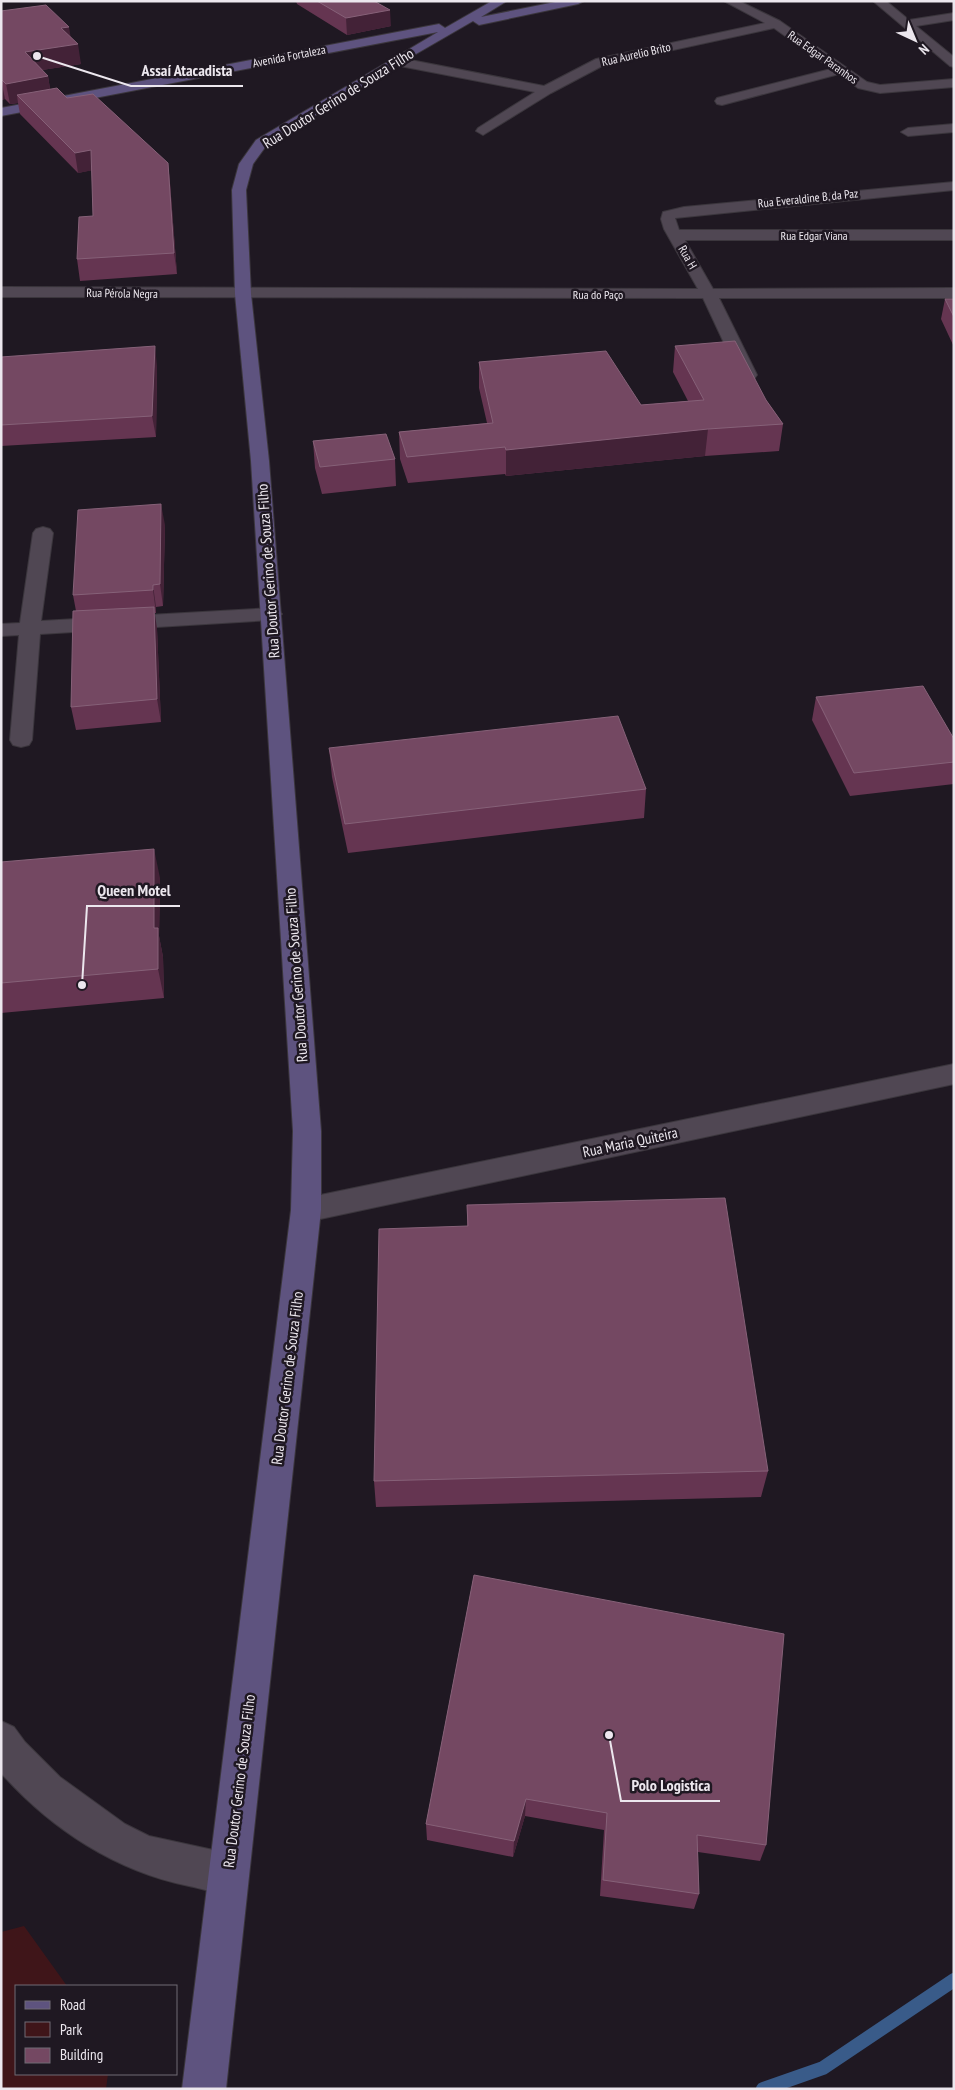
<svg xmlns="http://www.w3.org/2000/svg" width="955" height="2090" viewBox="0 0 955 2090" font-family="'PT Sans Narrow',sans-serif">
	<rect width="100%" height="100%" fill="#1f1822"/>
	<path fill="#3f1519" d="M24 1926 67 1986H16V2074H108L106 2089H1V1932Z"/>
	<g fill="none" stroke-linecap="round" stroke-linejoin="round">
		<path stroke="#395b89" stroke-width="14" d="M763 2089 823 2068 954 1980"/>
		<defs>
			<path id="minor" d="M724 1H739L780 21 867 82 880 85 954 79V87L880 93 858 88 839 74 722 105 717 104 715 101 717 98 831 69 774 28 604 65 551 93 483 135 476 131 478 128 535 92 395 65 389 61 395 57 544 86 596 59 765 23Z
				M873 1H886L909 20 954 13V20L916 26 954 57V67L950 66Z
				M954 124V132L908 136 901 132 908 128Z
				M954 182V190L675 218 679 230H954V240H685L713 289 954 288V298H719L757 375 754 379H742L739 375 703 298 1 297V287L698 289 664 229 661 219 663 212 684 207Z
				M43 527 50 529 53 533 41 621 272 608 279 610 282 614 279 618 272 620 40 634 32 740 29 745 21 747 13 745 10 740 19 635 1 636V624L20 623 33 533 36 529Z
				M954 1064V1084L306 1222 295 1218 291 1210 295 1202 306 1198Z
				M1 1721 14 1727 25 1742 60 1777 125 1824 149 1836 227 1853 241 1859 247 1873 241 1887C237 1889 231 1893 227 1893 216 1894 200 1888 189 1886 115 1871 51 1829 1 1773Z"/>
			<path id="secondary" d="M492 1H507L481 17 560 1H584L578 4 479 25 473 21 390 69 266 146 253 164 246 190 251 294 269 461 321 1131V1210L226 2089H182L291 1210 293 1131 251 461 235 294 232 190 239 164 256 140 438 32 1 116V108L439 24 445 28Z"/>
		</defs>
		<use href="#minor" stroke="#3b363d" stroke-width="2"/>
		<use href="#secondary" stroke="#3b363d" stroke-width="2"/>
		<use href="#minor" fill="#504753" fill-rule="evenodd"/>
		<use href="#secondary" fill="#5e537f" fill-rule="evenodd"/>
	</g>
	<path fill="#653551" d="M296 1H374L391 26 347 35 297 4Z
		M1 11 71 37 81 64 42 70 48 76 50 89 67 98 168 163 170 183 177 274 80 281 77 259 93 216 92 170 78 173 20 114 18 103 10 104 5 99 1 100Z
		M945 299H954V347L941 319Z
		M675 346 766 400 783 424 779 451 705 456 506 476 505 474 408 483 400 459 399 432 487 423 479 388V362L641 405 688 401 673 372Z
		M1 357 157 366 156 437 1 446Z
		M313 441 395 459 396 486 322 494 315 468Z
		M165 525 163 606 156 607V613H154L157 629 161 722 76 730 71 707 76 611 73 595Z
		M816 697 954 739V784L850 796 812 720Z
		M329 748 646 789 644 818 348 853 332 777Z
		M1 862 160 878 159 936 163 957 164 998 1 1013Z
		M467 1205 768 1471 761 1497 376 1507 374 1481 467 1226Z
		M474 1575 766 1845 760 1861 698 1852 699 1894 694 1909 600 1896 604 1830 525 1816 513 1857 427 1840 426 1824Z"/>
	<path fill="#432237" d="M390 10 391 26 347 35 346 18Z
		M69 27 72 45 78 44 81 64 29 72 25 52 61 28Z
		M48 76 51 96 17 95 18 103 10 104 6 84Z
		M1 79 5 99 1 100Z
		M91 150 94 170 78 173 75 153Z
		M168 163 170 183 177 274 174 253Z
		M155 346 157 366 156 437 152 416Z
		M708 429 705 456 506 476V450Z
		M161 504 165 525 163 606 160 584Z
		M153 585 156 607V613L153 590Z
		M154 607 157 629 161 722 157 699Z
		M154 849 160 878 159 936 163 957 164 998 158 969 154 928Z
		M526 1799 525 1816 513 1857 514 1841Z"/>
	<path fill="#744862" stroke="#866178" d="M317 1H374L390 10 346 18Z
		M46 5 69 27 61 28 78 44 25 52 48 76 6 84 1 79V11Z
		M57 88 67 98 93 94 168 163 174 253 77 259 79 217 93 216 91 150 75 153 17 95Z
		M945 299H954V317Z
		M735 341 766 400 783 424 708 429 506 450 505 447 407 457 399 432 493 423 479 362 606 351 641 405 704 400 675 346Z
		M155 346 152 416 1 425V357Z
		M386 434 395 459 320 467 313 441Z
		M161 504 160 584 153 585V590L73 595 78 510Z
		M154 607 157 699 71 707 73 611Z
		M923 686 954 739V762L854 773 816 697Z
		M618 716 646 789 345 824 329 748Z
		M154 849V928H158V969L1 983V862Z
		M725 1198 768 1471 374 1481 379 1229 468 1226 467 1205Z
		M474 1575 784 1634 766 1845 697 1835 699 1894 603 1880 607 1813 526 1799 514 1841 426 1824Z"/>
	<g text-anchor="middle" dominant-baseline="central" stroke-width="5" stroke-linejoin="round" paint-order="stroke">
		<g font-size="12" fill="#ece7ee" stroke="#1f1822">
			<text transform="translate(636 54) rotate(-13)">Rua Aurelio Brito</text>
			<text transform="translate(289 56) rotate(-11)">Avenida Fortaleza</text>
			<text transform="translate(823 57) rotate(35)">Rua Edgar Paranhos</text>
			<text transform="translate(808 198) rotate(-6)">Rua Everaldine B. da Paz</text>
			<text x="814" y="235">Rua Edgar Viana</text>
			<text transform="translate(688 257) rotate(60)">Rua H</text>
			<text transform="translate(122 293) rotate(1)">Rua Pérola Negra</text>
			<text x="598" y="294">Rua do Paço</text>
		</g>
		<g font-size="15" fill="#ece7ee" stroke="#1f1822">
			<text transform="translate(338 98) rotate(-32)">Rua Doutor Gerino de Souza Filho</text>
			<text transform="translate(268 571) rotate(-94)">Rua Doutor Gerino de Souza Filho</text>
			<text transform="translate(296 975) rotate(-94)">Rua Doutor Gerino de Souza Filho</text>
			<text transform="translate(630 1142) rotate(-12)">Rua Maria Quiteira</text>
			<text transform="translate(287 1378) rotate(-83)">Rua Doutor Gerino de Souza Filho</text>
			<text transform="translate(239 1781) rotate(-83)">Rua Doutor Gerino de Souza Filho</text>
		</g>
	</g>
	<path fill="none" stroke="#ece7ee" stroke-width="2" d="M37 56L131 86H243M82 985L87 906H180M609 1735L621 1801H720"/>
	<g fill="#ece7ee" stroke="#1f1822" stroke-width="2">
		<circle cx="37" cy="56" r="5"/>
		<circle cx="82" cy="985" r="5"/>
		<circle cx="609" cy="1735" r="5"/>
	</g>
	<g font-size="16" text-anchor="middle" font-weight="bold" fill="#ece7ee" stroke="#1f1822" stroke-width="5" stroke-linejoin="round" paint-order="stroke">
		<text x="187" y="76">Assaí Atacadista</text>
		<text x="134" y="896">Queen Motel</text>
		<text x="671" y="1791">Polo Logistica</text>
	</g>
	<rect width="955" height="2090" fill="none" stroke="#ece7ee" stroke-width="5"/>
	<rect x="15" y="1985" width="162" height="90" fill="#1f1822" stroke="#716b74"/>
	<rect x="25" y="2001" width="25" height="8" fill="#5e537f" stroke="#716b74"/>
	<text x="60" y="2010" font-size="15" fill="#ece7ee">Road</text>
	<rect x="25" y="2022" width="25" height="15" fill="#3f1519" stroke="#716b74"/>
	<text x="60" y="2035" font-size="15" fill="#ece7ee">Park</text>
	<rect x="25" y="2048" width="25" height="15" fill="#744862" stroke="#716b74"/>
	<text x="60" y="2060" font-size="15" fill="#ece7ee">Building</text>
	<g transform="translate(915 40) rotate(136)" stroke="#1f1822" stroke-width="4" paint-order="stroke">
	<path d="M0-4L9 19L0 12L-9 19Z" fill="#ece7ee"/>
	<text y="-8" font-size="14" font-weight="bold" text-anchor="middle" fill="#ece7ee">N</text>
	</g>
</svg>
